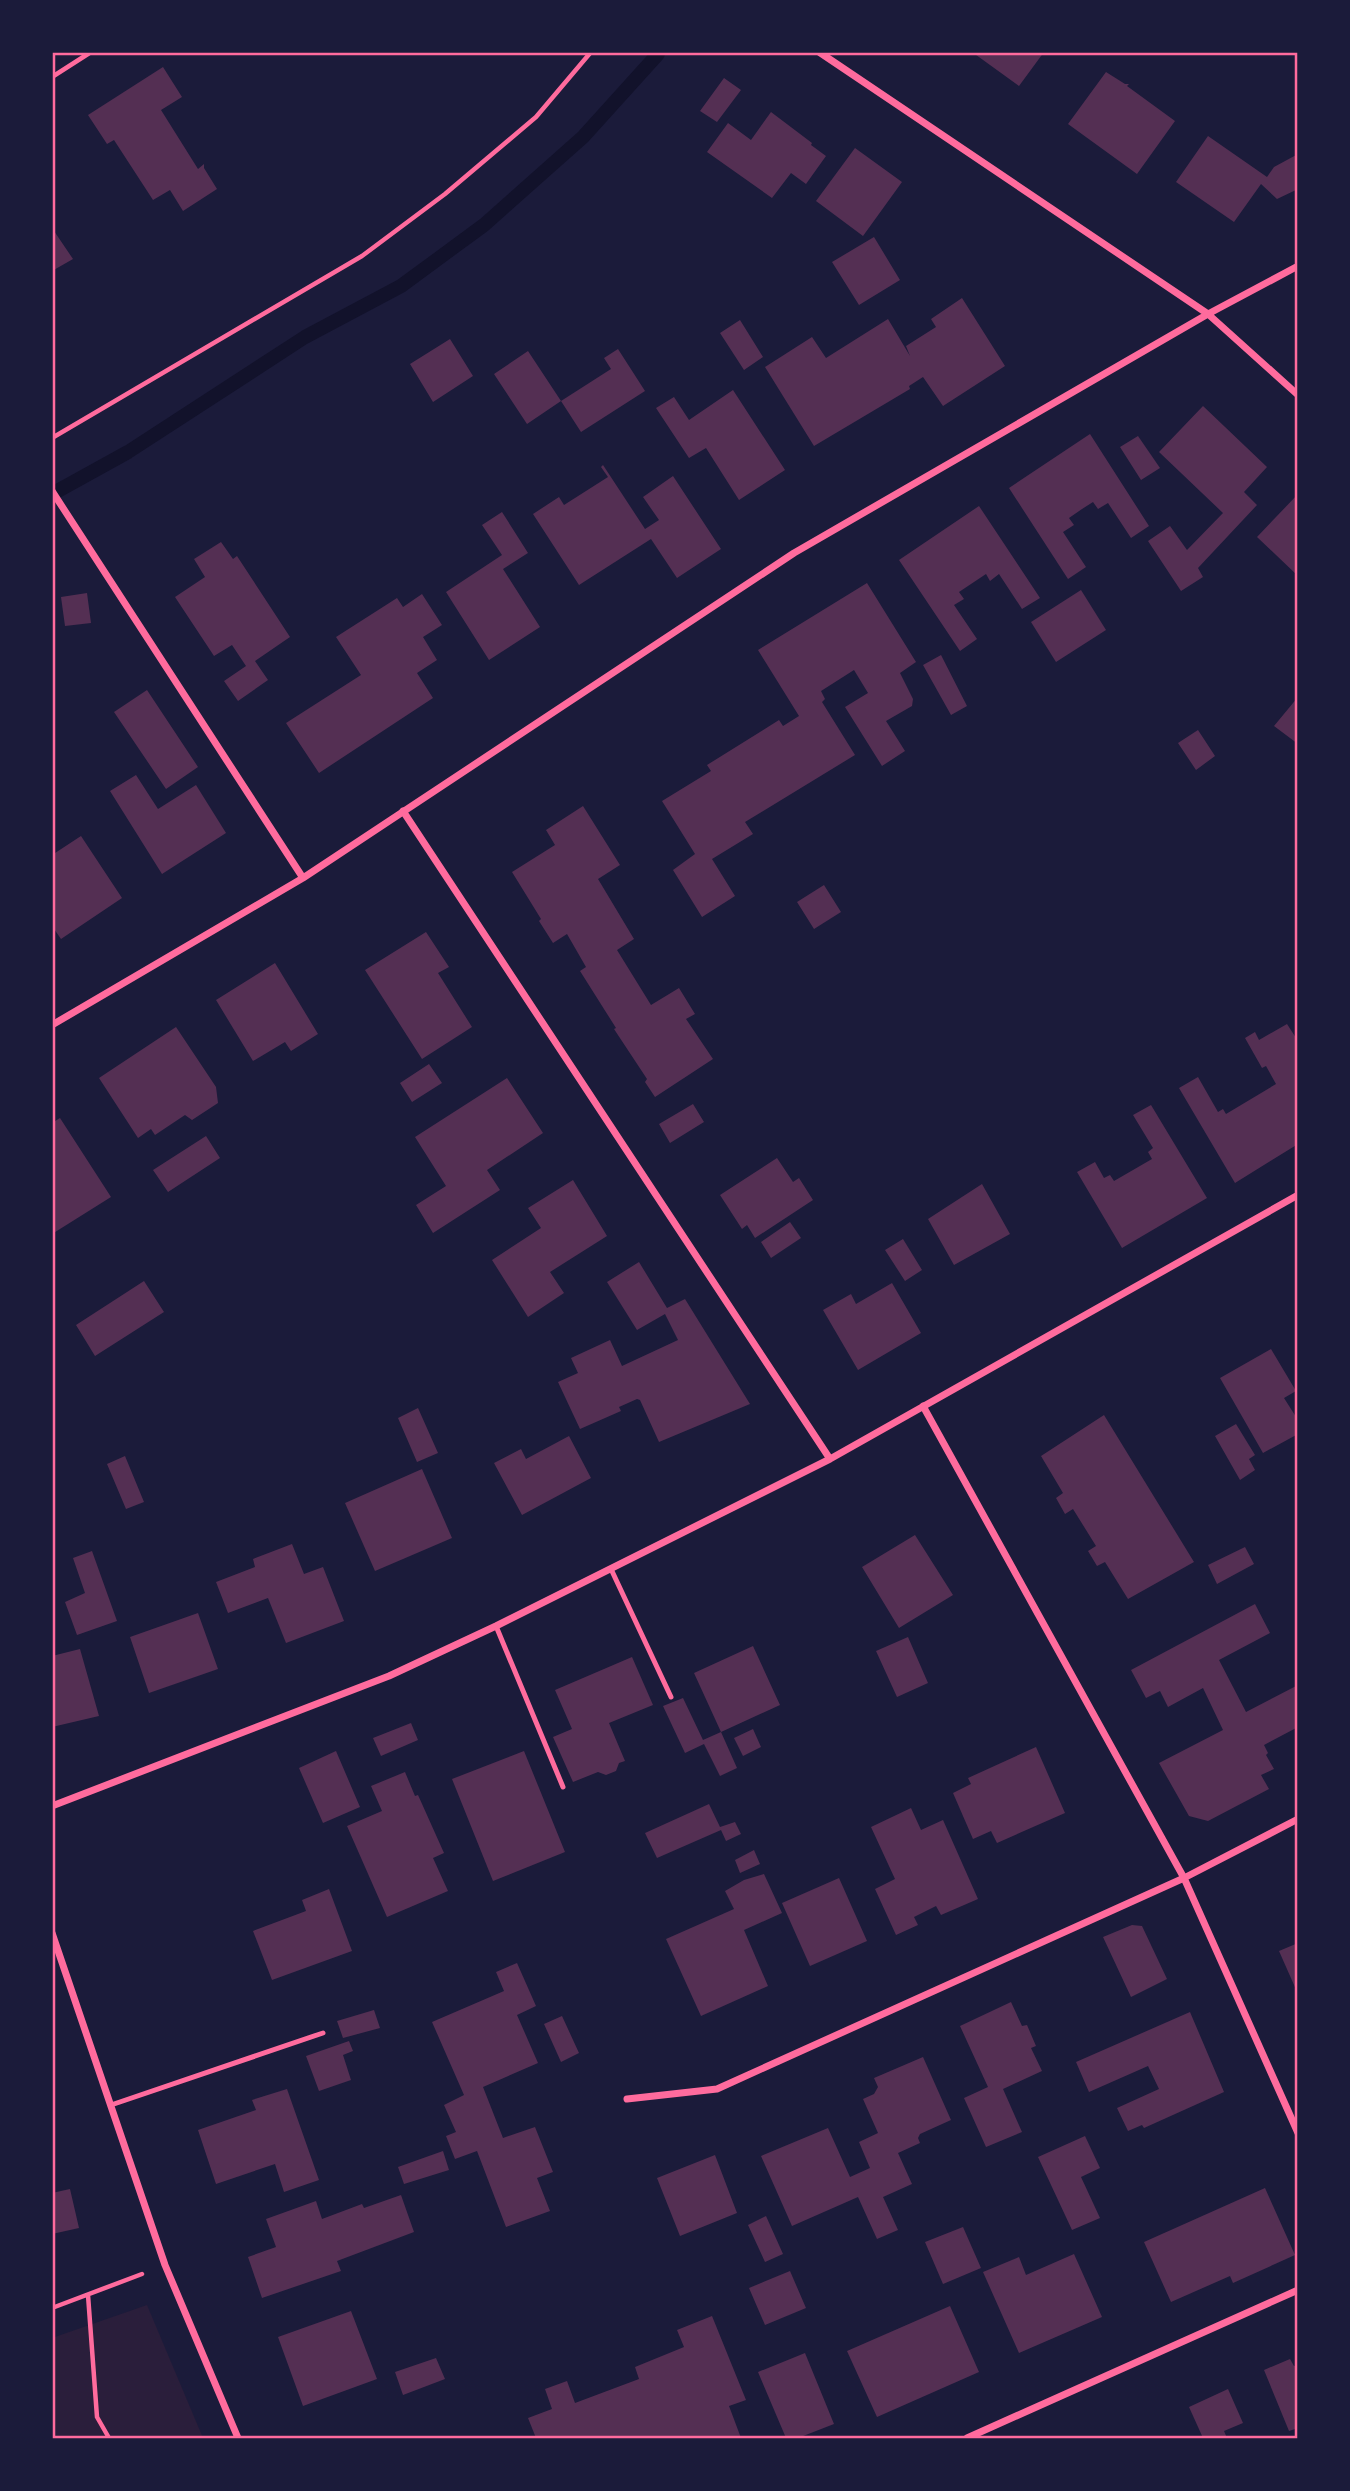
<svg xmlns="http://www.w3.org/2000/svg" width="1350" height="2491" viewBox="0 0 1350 2491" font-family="Mulish,sans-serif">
	<rect width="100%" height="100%" fill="#1b1b3a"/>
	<path fill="#2a1e3b" d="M147 2305 203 2438H53L52 2338Z"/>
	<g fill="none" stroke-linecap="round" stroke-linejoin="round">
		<path stroke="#12122b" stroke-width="14" d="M52 494 128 452 305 337 401 286 484 225 583 137 658 54"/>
	</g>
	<path fill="#542f53" d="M972 52H1044L1019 86Z
		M163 67 182 97 161 110 198 169 204 164V168L217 189 183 211 170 190 153 200 114 140 107 144 88 115Z
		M1106 72 1125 84H1129L1127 86 1175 121 1137 174 1068 124Z
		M724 78 741 90 717 122 700 111Z
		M771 112 812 143 811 145 826 156 806 184 791 173 772 198 707 152 728 123 751 140Z
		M1208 136 1267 177 1274 167 1298 154V189L1277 199 1261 184 1234 222 1176 182Z
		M855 148 902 182 863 236 816 201Z
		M52 228 73 259 52 271Z
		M874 237 900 280 859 305 832 262Z
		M962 298 1005 366 943 406 923 377 909 386 910 389 814 446 765 367 812 337 826 358 888 319 910 356 906 346 936 327 931 319Z
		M740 320 763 357 744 370 720 333Z
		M450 339 473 376 433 402 410 364Z
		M618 349 645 391 581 432 561 401 611 369 604 358Z
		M528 351 561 401 527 424 494 374Z
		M733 390 785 470 739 500 706 448 689 458 656 408 674 397 689 420Z
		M1203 406 1267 467 1244 492 1257 505 1198 568 1203 577 1181 591 1148 541 1170 526 1187 550 1223 513 1159 452Z
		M1090 434 1149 526 1131 538 1108 503 1098 509 1093 502 1082 509 1069 518 1074 525 1063 532 1086 567 1068 579 1009 488Z
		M1138 436 1160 468 1141 480 1120 447Z
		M603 465 645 529 659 520 643 497 673 476 721 549 677 578 651 539 579 585 533 514 559 497 564 505 608 477 601 467Z
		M1298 494V576L1257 537Z
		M979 506 1040 598 1022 609 999 574 990 581 986 574 959 592 964 599 954 605 977 639 960 651 899 560Z
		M502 512 528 553 503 569 540 627 489 660 446 592 502 555 482 525Z
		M221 542 233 559 237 556 290 637 255 661 268 680 238 701 224 681 246 666 232 645 214 656 175 597 205 577 194 559Z
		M867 583 916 662 900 673 913 699 912 706 886 721 905 751 882 766 845 707 868 693 854 670 821 691 825 699 822 702 855 755 745 822 753 834 712 859 735 896 702 917 673 870 695 854 662 801 711 771 707 765 779 720 783 726 799 716 758 650Z
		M1081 590 1106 630 1056 662 1031 622Z
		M87 593 91 623 65 626 61 597Z
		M422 594 442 625 423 637 437 660 417 673 433 698 319 773 286 723 361 675 336 637 397 598 403 607Z
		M941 655 967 706 951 715 923 665Z
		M147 690 198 767 166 789 114 712Z
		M1298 697V744L1274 726Z
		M1198 730 1215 756 1196 770 1178 743Z
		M136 775 158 809 196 785 226 833 162 874 110 791Z
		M583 806 620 865 598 879 634 939 617 950 651 1005 679 988 695 1014 686 1019 713 1059 655 1097 645 1082 647 1079 614 1029 616 1028 580 971 586 967 567 934 553 943 539 921 541 919 512 872 555 845 546 830Z
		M81 836 122 898 61 939 52 926V855Z
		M824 885 841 912 814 929 797 902Z
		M426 932 449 967 438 973 472 1027 422 1059 365 970Z
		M275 963 318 1034 291 1051 285 1042 253 1061 216 1000Z
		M1287 1024 1298 1041V1144L1235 1183 1179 1088 1198 1077 1218 1112 1223 1109 1226 1114 1276 1084 1266 1066 1262 1068 1245 1038 1255 1032 1259 1040Z
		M176 1027 216 1087 218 1103 192 1120 185 1115 155 1135 151 1129 138 1138 99 1078Z
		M429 1064 442 1083 412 1102 400 1083Z
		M507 1078 543 1133 487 1170 500 1190 433 1233 416 1205 446 1186 415 1137Z
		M693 1104 704 1122 670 1143 659 1124Z
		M1151 1105 1207 1198 1122 1248 1077 1172 1095 1162 1104 1178 1110 1175 1114 1181 1152 1159 1148 1152 1153 1148 1133 1115Z
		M60 1118 111 1197 52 1234V1123Z
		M206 1136 220 1158 168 1192 153 1170Z
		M777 1158 793 1182 799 1178 813 1200 755 1238 747 1225 742 1229 720 1195Z
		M573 1180 607 1236 550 1272 564 1293 528 1317 492 1260 541 1228 528 1208Z
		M982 1184 1010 1234 954 1265 928 1219Z
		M790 1222 801 1238 771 1258 761 1242Z
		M903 1239 922 1270 905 1281 885 1250Z
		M639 1262 667 1308 685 1299 750 1404 659 1442 640 1400 637 1399 619 1407 621 1411 580 1429 558 1382 578 1373 571 1358 610 1340 622 1366 678 1340 665 1314 637 1330 607 1282Z
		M144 1281 164 1312 95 1356 76 1325Z
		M892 1283 921 1333 858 1370 823 1310 851 1294 856 1304Z
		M1271 1349 1296 1391 1284 1398 1298 1420V1434L1263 1453 1220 1378Z
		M418 1408 438 1453 417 1462 398 1418Z
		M1104 1415 1194 1562 1128 1599 1105 1562 1097 1566 1088 1551 1096 1546 1073 1509 1065 1514 1056 1498 1063 1493 1041 1456Z
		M1236 1424 1255 1455 1249 1459 1255 1470 1240 1480 1215 1436Z
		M569 1436 591 1478 522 1515 494 1463 521 1449 526 1459Z
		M125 1456 144 1502 126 1509 107 1464Z
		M422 1469 452 1538 375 1571 345 1503Z
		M915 1535 953 1595 899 1628 862 1567Z
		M292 1544 304 1574 323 1567 344 1621 286 1643 268 1598 228 1613 216 1582 255 1567 253 1559Z
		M1245 1547 1254 1564 1217 1584 1208 1565Z
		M92 1551 117 1621 77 1635 65 1602 85 1593 73 1558Z
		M1255 1604 1270 1633 1219 1660 1246 1712 1298 1685V1727L1264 1745 1268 1753 1266 1755 1274 1769 1261 1775 1269 1789 1208 1821 1189 1816 1159 1763 1223 1730 1203 1688 1168 1707 1160 1691 1146 1698 1131 1670Z
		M198 1613 218 1669 149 1693 130 1637Z
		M908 1637 928 1683 897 1697 876 1651Z
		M753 1646 780 1705 721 1732 737 1768 720 1776 704 1744 685 1753 663 1706 683 1698 703 1740 721 1732 694 1673Z
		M80 1649 99 1716 52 1727V1656Z
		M632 1657 653 1705 609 1723 625 1761 619 1763 616 1771 606 1775 598 1772 573 1782 553 1737 572 1729 555 1690Z
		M411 1723 418 1740 381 1756 373 1738Z
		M753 1729 761 1747 743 1756 734 1738Z
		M1036 1747 1065 1813 997 1843 991 1831 973 1839 953 1793 971 1784 968 1778Z
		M336 1751 360 1807 323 1823 299 1768Z
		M524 1751 565 1852 493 1881 452 1779Z
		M405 1772 415 1796 418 1795 444 1853 433 1858 448 1891 387 1917 347 1826 382 1811 371 1786Z
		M709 1804 720 1827 735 1822 741 1834 726 1841 721 1830 657 1858 645 1833Z
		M911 1808 921 1830 943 1820 978 1899 941 1915 936 1906 914 1917 918 1925 896 1935 875 1889 895 1879 871 1827Z
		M754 1850 760 1864 740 1873 735 1860Z
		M764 1874 782 1913 744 1930 768 1986 701 2016 666 1939 734 1909 725 1891 744 1880Z
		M839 1878 867 1941 810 1966 782 1903Z
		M329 1889 352 1951 272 1980 253 1931 306 1911 302 1900Z
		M1132 1925 1142 1926 1167 1979 1131 1997 1103 1937Z
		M1298 1943V1994L1279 1951Z
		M517 1963 536 2006 517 2015 538 2063 483 2087 503 2138 535 2127 553 2172 537 2178 550 2211 506 2227 477 2151 455 2159 446 2136 456 2132 444 2105 464 2095 432 2022 504 1991 496 1972Z
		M1011 2002 1022 2026 1027 2025 1036 2046 1031 2048 1042 2071 1003 2089 1022 2132 986 2147 964 2098 988 2087 960 2026Z
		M374 2010 380 2028 343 2038 337 2021Z
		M1190 2012 1224 2092 1144 2128 1142 2125 1128 2131 1117 2108 1159 2089 1148 2066 1089 2092 1076 2062Z
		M562 2016 579 2053 561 2062 544 2024Z
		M349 2041 353 2051 343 2055 351 2080 319 2091 306 2056Z
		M923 2057 951 2120 920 2134 918 2138 920 2143 898 2153 912 2184 883 2197 898 2230 877 2239 858 2197 792 2226 761 2156 828 2128 850 2177 870 2168 859 2142 878 2133 863 2099 874 2094 878 2087 874 2078Z
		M287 2089 319 2180 284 2192 275 2164 216 2184 198 2130 256 2110 252 2100Z
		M1085 2136 1100 2168 1081 2177 1100 2218 1072 2230 1038 2157Z
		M443 2151 449 2170 404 2184 398 2167Z
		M715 2155 737 2213 680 2236 657 2178Z
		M1265 2188 1295 2255 1233 2283 1230 2276 1171 2302 1144 2242Z
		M70 2189 79 2228 52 2234V2193Z
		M401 2195 414 2232 337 2261 341 2271 262 2298 248 2257 276 2247 266 2219 316 2201 322 2219 362 2204 364 2208Z
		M766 2216 783 2254 765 2262 748 2225Z
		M963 2227 981 2268 943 2284 925 2242Z
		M1074 2254 1102 2317 1019 2353 983 2272 1019 2257 1026 2275Z
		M790 2271 806 2308 765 2325 749 2288Z
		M950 2306 979 2372 877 2417 847 2351Z
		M351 2311 377 2379 303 2406 278 2337Z
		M712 2316 746 2400 729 2406 741 2438H536L528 2418 552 2409 545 2389 567 2381 575 2403 639 2379 635 2367 684 2347 677 2330Z
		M805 2353 834 2424 798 2438H786L758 2372Z
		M436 2358 445 2379 403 2395 395 2372Z
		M1290 2359 1294 2366 1298 2365V2428L1289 2431 1264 2370Z
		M1228 2389 1243 2423 1224 2431 1227 2438H1203L1189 2407Z"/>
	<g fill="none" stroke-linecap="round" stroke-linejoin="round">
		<path stroke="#ff6b9d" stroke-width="4.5" d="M52 77 91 52
			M52 438 362 256 445 194 536 117 591 52
			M88 2295 97 2417 109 2438
			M52 2308 142 2274"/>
		<path stroke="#ff6b9d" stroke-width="5" d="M611 1569 671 1697
			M496 1626 563 1787
			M111 2105 323 2033"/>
		<path stroke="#ff6b9d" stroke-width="7" d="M819 52 1208 314 1298 395
			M52 491 303 878
			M403 811 830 1459
			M52 1025 303 878 794 553 1208 314 1298 266
			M923 1406 1184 1878 1298 2133
			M52 1806 389 1676 496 1626 830 1459 1298 1195
			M52 1933 165 2265 238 2438
			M627 2099 717 2089 1184 1878 1298 1819
			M967 2438 1298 2290"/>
	</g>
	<rect width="1350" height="2491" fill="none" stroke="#1b1b3a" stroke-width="108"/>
	<rect x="54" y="54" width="1242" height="2383" fill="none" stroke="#ff6b9d" stroke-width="2.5"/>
</svg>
